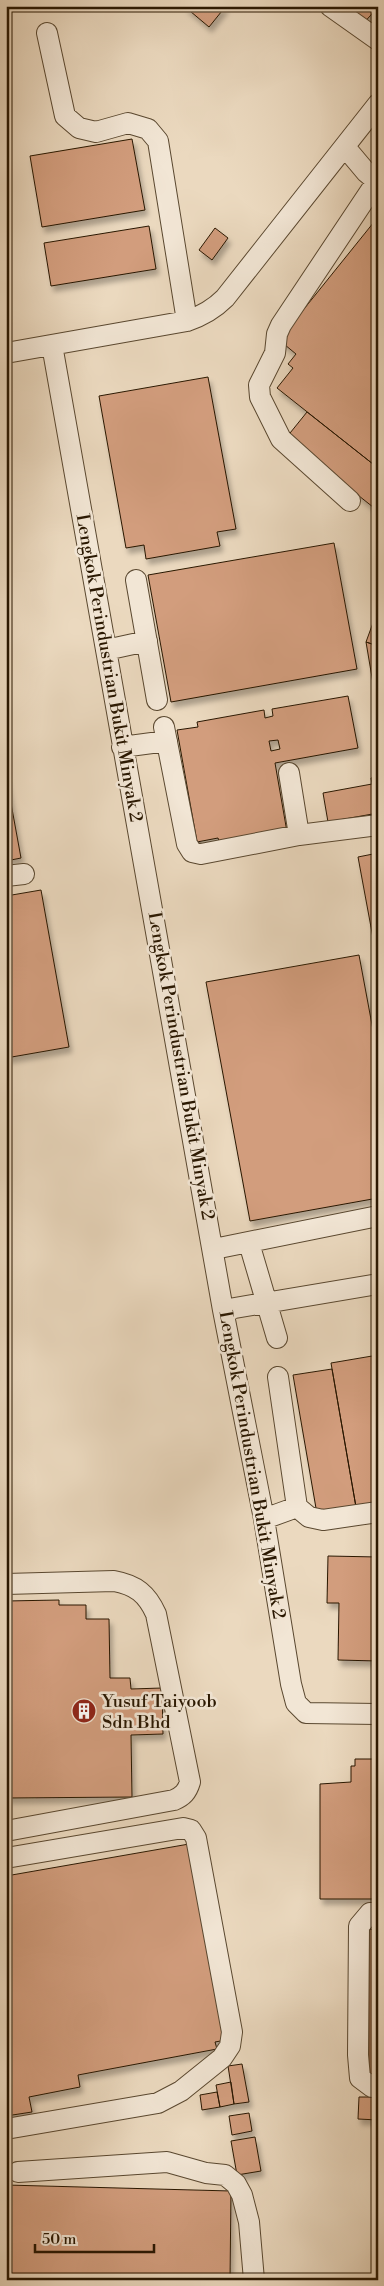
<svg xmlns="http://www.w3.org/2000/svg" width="384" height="2286" viewBox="0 0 384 2286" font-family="'Libre Bodoni',serif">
	<defs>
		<filter id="shadow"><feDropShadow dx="3" dy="5.5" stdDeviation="2.5" flood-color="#0004"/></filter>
	</defs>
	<rect width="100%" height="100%" fill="#ebd9bf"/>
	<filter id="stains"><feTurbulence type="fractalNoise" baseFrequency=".004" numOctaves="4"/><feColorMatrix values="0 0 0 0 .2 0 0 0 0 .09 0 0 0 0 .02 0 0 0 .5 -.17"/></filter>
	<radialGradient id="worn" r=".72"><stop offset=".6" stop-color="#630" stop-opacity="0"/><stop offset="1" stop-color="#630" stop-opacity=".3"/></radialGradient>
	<path fill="#d29d7d" stroke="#291701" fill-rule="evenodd" filter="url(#shadow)" d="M184 6H226L209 27Z
		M339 6H378V7L362 25Z
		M132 139 145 210 42 227 30 156Z
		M378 217V468L277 388 293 368 288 364 296 354 279 340Z
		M149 226 156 269 51 286 44 243Z
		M215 228 228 238 212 260 199 250Z
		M208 377 236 529 217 532 220 546 146 559 144 545 126 548 99 396Z
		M307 412 378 468V511L286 438Z
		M334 543 357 669 171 702 148 575Z
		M378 609V646L366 642Z
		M366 642 378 646V713Z
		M348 696 358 748 275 763 287 832 220 844 218 838 197 842 177 730 198 727 197 722 264 710 265 718 273 716 272 709ZM278 740 280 749 271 751 269 741Z
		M6 776 21 858 6 861Z
		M378 777V813L328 822 323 793 372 784 371 778Z
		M378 853V965L358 857Z
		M41 890 69 1047 6 1058V896Z
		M359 955 378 1057V1198L250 1221 206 982Z
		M378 1355V1504L356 1507 331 1363Z
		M332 1369 356 1507 317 1514 293 1375Z
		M328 1556 378 1557V1661L338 1660 339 1603H327Z
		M59 1600V1605H86V1619H109L110 1678H130L131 1689 162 1688 163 1734 131 1735 132 1797 6 1798V1601Z
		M355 1759H378V1899H320V1784L351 1782V1766H355Z
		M189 1844 226 2040 215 2042 217 2049 78 2075 80 2087 29 2097 32 2112 6 2116V1876Z
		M369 1929 378 1930V2077H369Z
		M242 2064 249 2102 234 2104 228 2066Z
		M231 2082 234 2104 220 2107 216 2085Z
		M217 2092 220 2107 202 2110 200 2095Z
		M359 2097H378V2120L358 2119Z
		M249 2113 252 2131 232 2135 229 2116Z
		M255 2137 261 2171 237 2175 231 2141Z
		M6 2185 231 2191 230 2280H6Z"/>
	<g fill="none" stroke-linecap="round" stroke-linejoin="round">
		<defs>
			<path id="minor" d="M330 6 378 40
				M47 33 65 116 79 128 96 132 128 123 148 129 158 141 187 321
				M345 147 366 172 378 182
				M52 345 223 1310 264 1519 291 1684 296 1703 306 1713 378 1714
				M6 353 187 321C202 316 213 310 225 298L378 104
				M350 501 281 439 260 397 259 385 275 353 277 334 281 325 377 181
				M136 580 157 700
				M106 650 147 641
				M164 727 187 844 192 852 201 854 299 835 378 825
				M122 747 167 741
				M289 773 299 835
				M6 876 24 874
				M249 1243 277 1338
				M214 1249 378 1216
				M223 1310 378 1284
				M278 1377 297 1507 309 1517 323 1520 378 1512
				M264 1519 297 1507
				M6 1584 114 1581C136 1585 147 1594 156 1614L190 1782C187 1792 183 1796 174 1800L6 1831
				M6 1858 183 1828 191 1830 196 1838 232 2032 230 2046 222 2058 181 2091 158 2103 6 2129
				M378 1913H370L359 1926 358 2055 360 2078 372 2087H378
				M18 2172 167 2162 206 2173 225 2175 236 2184 242 2195 249 2222 254 2280"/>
		</defs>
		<use href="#minor" stroke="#5a4830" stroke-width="22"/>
		<use href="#minor" stroke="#f2e6d5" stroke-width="20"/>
	</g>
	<defs>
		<symbol id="building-disc" viewBox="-11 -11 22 22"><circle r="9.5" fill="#8f2418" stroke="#f2e6d5"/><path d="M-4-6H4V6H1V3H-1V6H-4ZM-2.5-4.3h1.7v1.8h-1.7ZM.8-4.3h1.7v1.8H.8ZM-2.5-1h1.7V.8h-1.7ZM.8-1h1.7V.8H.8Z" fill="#fff"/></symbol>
	</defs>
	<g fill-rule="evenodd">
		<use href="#building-disc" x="70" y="1697" width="28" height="28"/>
	</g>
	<g text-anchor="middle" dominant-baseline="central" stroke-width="5" stroke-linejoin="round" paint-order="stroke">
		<g font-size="18" fill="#291701" stroke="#f2e6d5">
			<text transform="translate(109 668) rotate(80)">Lengkok Perindustrian Bukit Minyak 2</text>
			<text transform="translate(181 1066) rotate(80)">Lengkok Perindustrian Bukit Minyak 2</text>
			<text transform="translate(252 1465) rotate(80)">Lengkok Perindustrian Bukit Minyak 2</text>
		</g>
		<g font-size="18" fill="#291701" stroke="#f2e6d5" text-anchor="start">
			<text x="102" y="1701">Yusuf Taiyoob<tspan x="102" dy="21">Sdn Bhd</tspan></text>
		</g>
	</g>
	<rect width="384" height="2286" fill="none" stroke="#ebd9bf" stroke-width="25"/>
	<rect x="8" y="8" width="369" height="2271" fill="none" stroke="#291701" stroke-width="2.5"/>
	<rect x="12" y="12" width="359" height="2261" fill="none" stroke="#291701"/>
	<path d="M35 2244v8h119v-8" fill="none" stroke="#291701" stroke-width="2.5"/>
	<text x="42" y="2244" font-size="15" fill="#291701" stroke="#f2e6d5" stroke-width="4" paint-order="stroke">50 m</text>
	<rect width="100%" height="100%" filter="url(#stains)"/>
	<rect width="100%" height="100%" fill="url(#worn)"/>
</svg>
